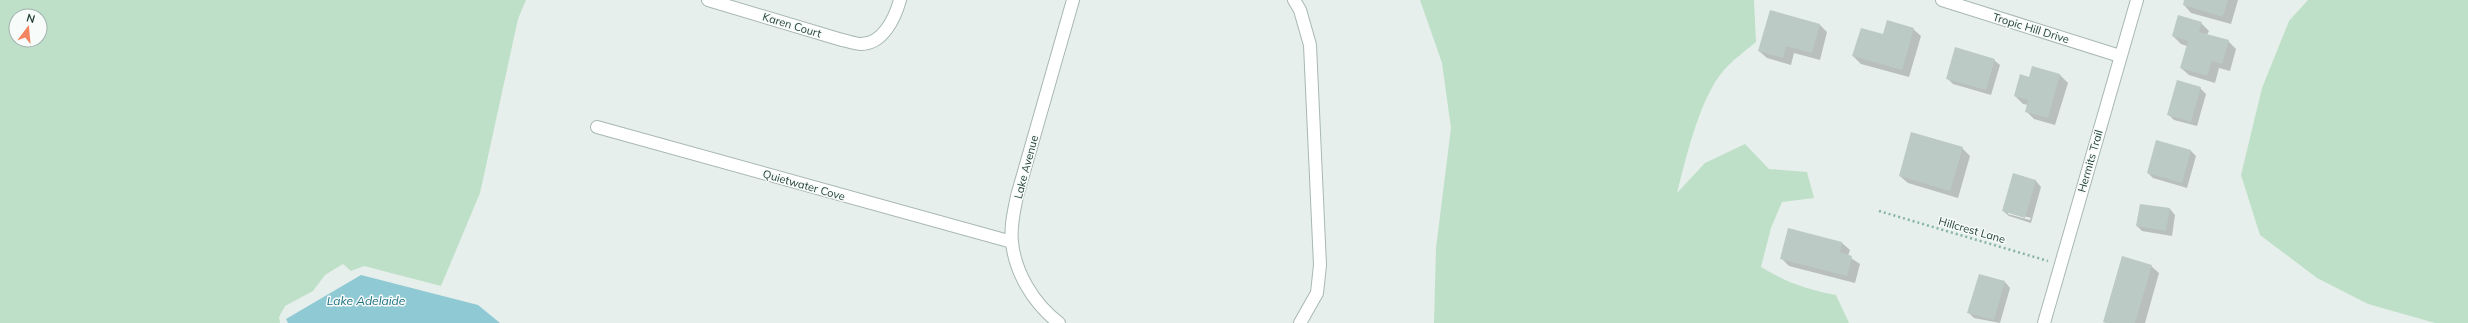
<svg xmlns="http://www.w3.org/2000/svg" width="2468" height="323" viewBox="0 0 2468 323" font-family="Mulish,sans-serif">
	<rect width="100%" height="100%" fill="#e6efeb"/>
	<path fill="#bfe0c8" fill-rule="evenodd" d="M0 0H526L518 19 480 193 441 286 364 266 351 271 343 264 325 275 313 291 285 306 279 317 280 323H0ZM16 16H40V40H16Z
		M1420 0H1754L1756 42C1745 51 1733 60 1724 70 1700 97 1686 158 1677 193L1705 163 1745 144 1769 169 1807 172 1814 198 1782 202 1771 228 1761 267C1785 282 1808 290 1836 295L1849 323H1434L1436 248 1451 128 1442 63Z
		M2308 0H2468V323H2435L2368 304 2317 278 2260 235 2241 175 2262 88 2289 21Z"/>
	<path fill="#8ec9d4" d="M361 275 478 305 500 323H288L286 319Z"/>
	<path fill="#0003" fill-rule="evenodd" d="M2185 0H2238L2231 24 2191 13 2184 5Z
		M2201 23 2209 31 2207 35 2228 41 2236 49 2230 71 2219 68 2215 83 2189 75 2181 68 2187 46 2181 44 2173 36Z
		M1820 25 1827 32 1820 60 1794 53 1791 65 1767 58 1759 51Z
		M1913 29 1921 36 1909 77 1861 64 1853 56 1884 35Z
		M1994 60 2000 65 1991 95 1953 84 1947 78Z
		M2033 67 2060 75 2068 83 2055 125 2034 119 2026 111 2028 105 2023 104 2015 96 2030 78Z
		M2200 88 2206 94 2197 126 2174 120 2168 114Z
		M1962 148 1970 156 1958 198 1908 183 1900 176Z
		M2191 151 2196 156 2187 188 2153 178 2148 173Z
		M2014 175 2036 181 2041 187 2031 223 2009 216 2003 211ZM2008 212 2031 218 2030 220 2008 214Z
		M2170 209 2175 215 2172 236 2142 231 2137 226Z
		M1789 229 1842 243 1850 250 1848 256 1860 264 1855 283 1789 266 1781 258Z
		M2151 266 2159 273 2145 323H2106Z
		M2005 282 2010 288 2000 323 1974 318 1968 312Z"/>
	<path fill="#bbcac4" d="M2184 0H2228L2223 17 2183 5Z
		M1770 10 1820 24 1812 53 1786 46 1783 58 1758 51Z
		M2178 15 2202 22 2199 32 2229 40 2222 64 2212 61 2207 76 2180 68 2188 41 2172 36Z
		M1887 20 1914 28 1902 70 1852 56 1861 28 1883 34Z
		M1955 47 1995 59 1986 90 1946 79Z
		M2032 66 2060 74 2048 118 2025 112 2028 100 2014 96 2020 74 2029 77Z
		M2177 80 2201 87 2191 122 2167 115Z
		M1911 132 1963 147 1950 191 1899 176Z
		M2156 140 2191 150 2182 183 2147 173Z
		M2013 173 2036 180 2025 218 2002 211Z
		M2140 204 2170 208 2166 231 2136 226Z
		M1788 228 1842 242 1840 252 1852 256 1847 276 1780 259Z
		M2122 256 2152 265 2135 323H2106L2103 322Z
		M1979 274 2005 281 1994 320 1967 313Z"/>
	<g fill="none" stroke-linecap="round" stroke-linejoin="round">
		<defs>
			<path id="minor" d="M708 0 842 40C848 41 855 44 861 44 883 44 895 18 900 0
				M1294 0 1300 10 1310 45 1320 265 1317 293 1300 323
				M1942 0 2120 56
				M597 127 1012 242
				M1059 323C1034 304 1015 273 1012 242 1010 227 1014 211 1017 196L1073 0
				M2044 323 2137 0"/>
		</defs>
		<use href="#minor" stroke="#a8b8b2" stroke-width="14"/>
		<path stroke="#86b3a5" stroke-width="2.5" stroke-dasharray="2 3" stroke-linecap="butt" d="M1879 211 2048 261"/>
		<use href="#minor" stroke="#fff" stroke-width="12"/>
	</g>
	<g text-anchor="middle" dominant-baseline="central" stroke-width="3" stroke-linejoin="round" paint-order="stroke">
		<g font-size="11" fill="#24423a" stroke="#f7fbf9">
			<text transform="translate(792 25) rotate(17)">Karen Court</text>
			<text transform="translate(2031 28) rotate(17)">Tropic Hill Drive</text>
			<text transform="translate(2090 161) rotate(-74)">Hermits Trail</text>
			<text transform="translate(1026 167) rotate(-75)">Lake Avenue</text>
			<text transform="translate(804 185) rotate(16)">Quietwater Cove</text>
			<text transform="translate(1972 230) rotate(16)">Hillcrest Lane</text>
		</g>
		<g font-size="12" font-style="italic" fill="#1c6f80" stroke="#f7fbf9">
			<text x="366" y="300">Lake Adelaide</text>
		</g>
	</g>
	<g transform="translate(28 28) rotate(16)"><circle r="19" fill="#f7fbf9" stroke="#a3b1ad"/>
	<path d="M0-3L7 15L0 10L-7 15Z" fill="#f4845f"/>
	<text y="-6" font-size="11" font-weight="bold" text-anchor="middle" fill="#24423a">N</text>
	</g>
</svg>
